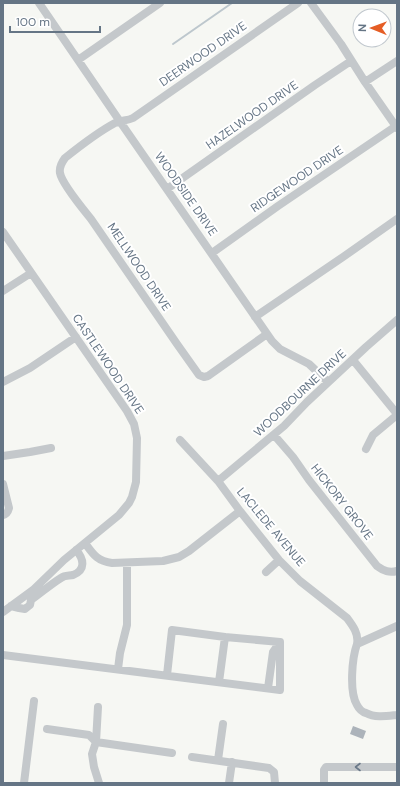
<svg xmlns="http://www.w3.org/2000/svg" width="400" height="786" viewBox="0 0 400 786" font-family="'DM Sans',sans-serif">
	<rect width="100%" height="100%" fill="#f6f7f3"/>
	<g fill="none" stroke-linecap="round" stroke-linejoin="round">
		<path stroke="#bdc7cd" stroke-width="2" d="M173 44 232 3"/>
	</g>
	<path fill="#acb3ba" d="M353 726 366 731 363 739 350 734Z"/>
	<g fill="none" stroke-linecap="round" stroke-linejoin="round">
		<path stroke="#c4c8cb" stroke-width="8" d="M39 3 121 123 272 341 280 349 309 364 328 382
			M311 3 341 44 365 82 397 128
			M78 60 160 3
			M365 82 397 61
			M167 189 315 85 351 61
			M3 232 127 411 134 424 137 438 136 482 132 497 129 503 119 515 64 560 33 590 3 612
			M212 253 278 206 396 126
			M3 291 31 273
			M255 317 343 257 397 219
			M267 334 208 376 204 377 199 375 177 344 91 219C83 209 62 184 60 173 59 167 62 162 65 158 80 146 98 132 115 123 121 120 127 121 133 118L298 3
			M353 360 397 414
			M3 382 30 368 76 337
			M274 435 293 457 309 480 377 566C384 571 389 573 397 571
			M180 440 218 481 240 511 279 560 300 581 347 618C353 626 359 634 357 644
			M366 449 373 435 397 415
			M3 456 30 452 51 448
			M218 481 284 426 307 402 366 347 397 320
			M3 484 9 508C8 512 7 514 3 515
			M85 543C93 554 97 561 112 563L163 561 179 557 189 551 240 511
			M266 572 279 560
			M11 606 19 608 25 609 30 605 31 600C41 593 51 584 61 578 65 575 69 576 73 575 86 570 84 559 76 550
			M397 626 357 644C352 658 349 692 357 705 359 709 362 712 366 713 375 718 387 716 397 715
			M3 655 280 690V642L273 652 268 688
			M118 669 120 653 127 625V563
			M167 675 172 630 225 637 280 642
			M219 682 225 637
			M47 729 89 735 96 742 98 707
			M192 757 269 768 274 772 275 783
			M218 760 223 724
			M24 783 34 701
			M99 783 94 767 92 754 96 742 172 753
			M229 783 232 762
			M324 783V770L326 767H397"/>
	</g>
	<defs><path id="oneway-chevron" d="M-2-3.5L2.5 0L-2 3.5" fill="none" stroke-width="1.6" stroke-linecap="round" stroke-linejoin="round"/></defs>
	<use stroke="#6a7988" href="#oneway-chevron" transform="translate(358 767) rotate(180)"/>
	<g text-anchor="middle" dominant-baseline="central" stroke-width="4" stroke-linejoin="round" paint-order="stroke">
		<g font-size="12" fill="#657585" stroke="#fff">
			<text transform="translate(203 54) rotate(-35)">DEERWOOD DRIVE</text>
			<text transform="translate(252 115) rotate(-35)">HAZELWOOD DRIVE</text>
			<text transform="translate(297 179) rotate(-34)">RIDGEWOOD DRIVE</text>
			<text transform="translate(186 194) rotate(55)">WOODSIDE DRIVE</text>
			<text transform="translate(139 267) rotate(56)">MELLWOOD DRIVE</text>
			<text transform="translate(108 364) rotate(56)">CASTLEWOOD DRIVE</text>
			<text transform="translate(300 393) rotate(-43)">WOODBOURNE DRIVE</text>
			<text transform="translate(342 502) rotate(52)">HICKORY GROVE</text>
			<text transform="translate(271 527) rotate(50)">LACLEDE AVENUE</text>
		</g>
	</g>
	<rect width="400" height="786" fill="none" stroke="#657585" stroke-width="8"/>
	<g transform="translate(372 28) rotate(271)"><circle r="19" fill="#ffffff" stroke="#c1c8ce"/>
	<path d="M0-3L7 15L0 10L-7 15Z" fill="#e55d25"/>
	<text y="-6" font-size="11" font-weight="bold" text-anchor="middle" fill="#657585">N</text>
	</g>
	<path d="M10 26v6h90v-6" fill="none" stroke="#657585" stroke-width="2"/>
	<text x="16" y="26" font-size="12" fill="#657585" stroke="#ffffff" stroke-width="3" paint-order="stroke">100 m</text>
</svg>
